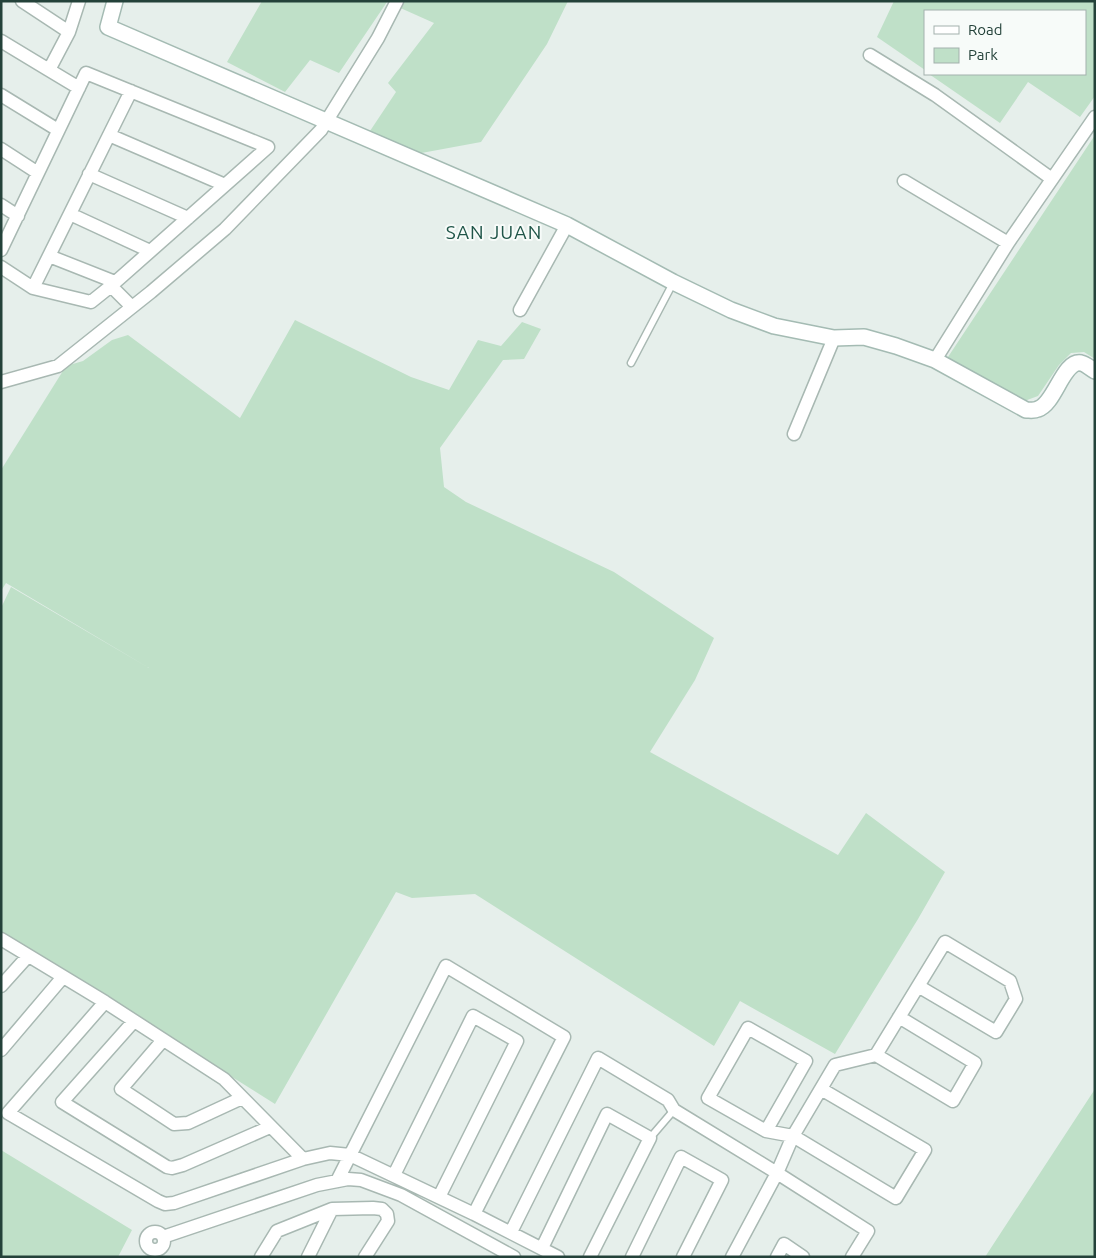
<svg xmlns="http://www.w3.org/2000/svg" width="1096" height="1258" viewBox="0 0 1096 1258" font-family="Ubuntu,sans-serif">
	<rect width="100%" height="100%" fill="#e6efeb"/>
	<path fill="#bfe0c8" d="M262 1H568L547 44 481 142 416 154 370 131 396 92 388 83 434 23 387 2 339 73 310 60 285 92 227 62Z
		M894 1H1095V96L1080 117 1028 82 1000 123 929 74H1085V11H925V70L877 37Z
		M1095 135V359L1084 352 1071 353 1059 365 1038 396 1019 403 946 360Z
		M295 320 411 377 449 390 478 340 501 346 522 322 541 329 524 359 503 360 440 448 444 487 466 502 614 572 714 638 695 680 650 752 838 855 866 813 945 872 918 919 835 1054 740 1001 714 1046 475 894 412 898 396 892 275 1104 1 932V608L11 587 149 668 6 583 1 591V470L66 366 83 361 112 340 128 335 240 418Z
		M1095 1089V1257H985Z
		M1 1150 132 1230 118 1257H1Z"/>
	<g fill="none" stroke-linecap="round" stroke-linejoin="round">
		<defs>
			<path id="lane" d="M631 363 673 283
				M650 1138 674 1110"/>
			<path id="street" d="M22 1 69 32
				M1 41 49 70
				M870 55 935 95 1052 179
				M79 88 49 70 69 32 79 1
				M1 95 58 130
				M109 135 225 185
				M1 149 38 173
				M89 174 188 218
				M904 181 1008 243
				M1 205 18 216
				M70 214 150 251
				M1 250 86 73 268 147 111 286
				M49 256 115 282
				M1 267 33 288 91 302 111 286 132 307
				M33 288 131 91
				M520 310 567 225
				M935 360 1008 243 1095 117
				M1 382 58 366 151 292 225 229 321 130 378 38 397 1
				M794 434 834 338
				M1 939 105 1002 224 1079 303 1159
				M1 986 28 956
				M105 1002 8 1113 158 1201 165 1204 174 1203 303 1159 330 1153 350 1155 474 1214 558 1257
				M134 1021 62 1102 167 1167 172 1168 183 1165 270 1127
				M163 1040 121 1089 174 1124 188 1123 242 1098
				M1 1050 63 977
				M876 1055 953 1101 975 1063 899 1017
				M766 1131 806 1061 748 1028 708 1098 766 1131 793 1136 896 1198 925 1150 821 1089
				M394 1175 473 1016 517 1041 439 1197
				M337 1181 446 966 564 1037 474 1214
				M146 1241a9 9 0 1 1 18 0a9 9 0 1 1-18 0Z
				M511 1232 598 1058 668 1100 674 1110 777 1173 868 1231 852 1257
				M163 1237 317 1185 348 1179 361 1180 401 1195 514 1257
				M542 1248 607 1114 650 1138 590 1257
				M261 1257 277 1231 332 1209 373 1208 382 1209 387 1214 388 1221 365 1257
				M308 1257 332 1209
				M632 1257 681 1157 722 1180 683 1257
				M732 1257 777 1173 793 1136 835 1065 876 1055 945 942 1010 981 1016 999 996 1032 918 986
				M777 1257 784 1244 803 1257"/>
			<path id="secondary" d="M115 1 108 27 567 225 673 282 731 310 774 326 834 338 864 337 896 346 935 360 1026 410C1030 410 1034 411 1038 409 1055 404 1063 360 1081 363 1086 364 1091 369 1095 371"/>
		</defs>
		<use href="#lane" stroke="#a8b8b2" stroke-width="9"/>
		<use href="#street" stroke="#a8b8b2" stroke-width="15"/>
		<use href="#secondary" stroke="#a4bbb3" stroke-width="18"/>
		<use href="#lane" stroke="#fff" stroke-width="6"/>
		<use href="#street" stroke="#fff" stroke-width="12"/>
		<use href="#secondary" stroke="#fff" stroke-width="15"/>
	</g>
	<g text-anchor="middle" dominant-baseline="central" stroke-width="4" stroke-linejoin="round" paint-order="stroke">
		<g font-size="19" letter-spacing="1" fill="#1f5548" stroke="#f7fbf9">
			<text x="494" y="232">SAN JUAN</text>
		</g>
	</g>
	<rect width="1096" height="1258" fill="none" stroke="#24423a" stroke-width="5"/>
	<rect x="924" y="10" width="162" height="65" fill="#f7fbf9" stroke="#a3b1ad"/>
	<rect x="934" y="26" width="25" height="8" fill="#ffffff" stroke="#a3b1ad"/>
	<text x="968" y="35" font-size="15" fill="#24423a">Road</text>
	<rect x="934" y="48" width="25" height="15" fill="#bfe0c8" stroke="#a3b1ad"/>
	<text x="968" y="60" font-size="15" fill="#24423a">Park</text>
</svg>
